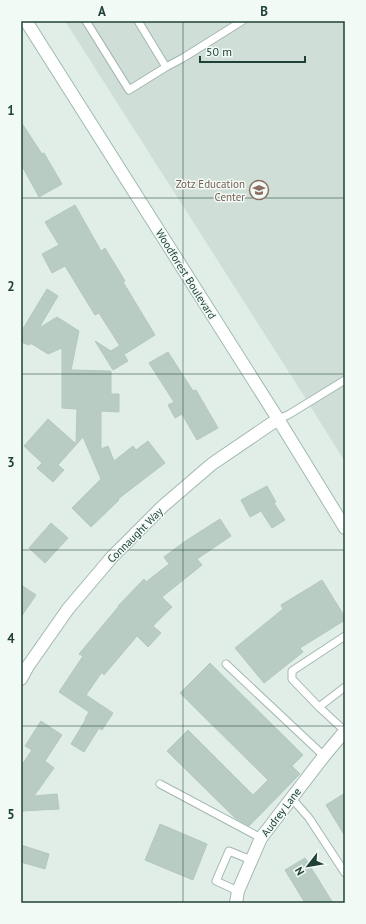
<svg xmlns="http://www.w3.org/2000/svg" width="366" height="924" viewBox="0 0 366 924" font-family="'PT Sans',sans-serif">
	<rect width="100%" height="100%" fill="#e1eee8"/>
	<path fill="#cfded7" d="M65 21H345V462L299 388Z"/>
	<path fill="#b9ccc3" stroke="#b3c8bf" d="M21 122 42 154 44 153 62 184 39 197 21 164Z
		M75 205 101 251 105 248 125 281 123 282 155 335 125 354 99 313 95 315 65 266 52 273 42 254 59 245 45 222Z
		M47 289 58 296 39 328 57 317 79 331 71 370 111 371V394H119V412L101 411V449L108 446 114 461 133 446 136 450 148 441 165 463 118 499 119 500 91 527 72 508 101 479 83 437 58 465 64 470 53 482 37 468 42 463 24 446 48 419 76 444 77 409 62 408V348L48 354 32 344H29V345L21 342V332Z
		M95 341 111 351 119 346 128 361 113 370Z
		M168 352 193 391 196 390 218 428 197 440 182 414 175 418 168 405 174 402 149 363Z
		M267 486 276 502 274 503 285 520 272 528 261 511 250 517 241 500Z
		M220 519 231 536 197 559 202 565 162 597 172 607 153 626 161 633 148 647 137 636 104 675 102 672 86 695 113 713 102 730 99 728 84 752 71 744 86 719H85L89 712 59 692 83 656 79 654 119 606H118L144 579 146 582 169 564 164 557 184 542Z
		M51 523 68 538 45 563 29 548Z
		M322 580 345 617V620L300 648 303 652 264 683 235 648 283 609 281 605Z
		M21 585 36 595 21 617Z
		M210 663 303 755 292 766 300 774 249 826 235 818 167 751 188 730 253 795 268 780 180 693Z
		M41 721 62 735 45 761 54 768 34 796 57 794 59 809 22 811 21 813V766L32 750 25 746Z
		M345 793V836L326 805Z
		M160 824 207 844 193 880 145 860Z
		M21 845 49 854 45 869 21 862Z
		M305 858 333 903H305L285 870Z"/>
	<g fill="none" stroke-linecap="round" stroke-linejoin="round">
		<defs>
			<path id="lane" d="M86 21 129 90 166 67
				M138 21 166 67 183 58 242 21
				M278 419 288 415 345 380
				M226 664 324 756
				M319 707 345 687
				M345 731 319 707 292 679V671L345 636
				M160 784 261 838
				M290 799 295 802 309 818 345 873
				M238 891 216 881 229 851 251 860"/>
			<path id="street" d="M21 679 28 666 68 609 112 557 163 506 212 464 278 419
				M236 903 238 891 261 838 324 756 345 731"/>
			<path id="secondary" d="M26 21 278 419 345 528"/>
		</defs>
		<use href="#lane" stroke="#a3b7af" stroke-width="9"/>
		<use href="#street" stroke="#a3b7af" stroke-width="14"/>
		<use href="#secondary" stroke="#9ebbb0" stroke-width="14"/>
		<use href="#lane" stroke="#fff" stroke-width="7"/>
		<use href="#street" stroke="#fff" stroke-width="12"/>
		<use href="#secondary" stroke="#fff" stroke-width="12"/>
	</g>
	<path fill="none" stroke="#1f4137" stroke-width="1" stroke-opacity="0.55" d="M183 21V903M21 198H345M21 374H345M21 550H345M21 726H345"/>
	<defs>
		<symbol id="school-ring" viewBox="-11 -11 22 22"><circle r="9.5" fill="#f2faf6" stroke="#8d6e63" stroke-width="1.5"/><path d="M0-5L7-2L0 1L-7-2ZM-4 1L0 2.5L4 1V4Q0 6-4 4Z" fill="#8d6e63"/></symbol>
	</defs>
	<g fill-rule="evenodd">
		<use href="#school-ring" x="248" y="179" width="22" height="22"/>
	</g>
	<g text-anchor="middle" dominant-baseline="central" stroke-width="3" stroke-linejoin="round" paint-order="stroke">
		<g font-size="11" fill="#785e54" stroke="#f2faf6" text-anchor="end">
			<text x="245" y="184">Zotz Education<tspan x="245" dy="13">Center</tspan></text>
		</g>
		<g font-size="11" fill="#1f4137" stroke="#f2faf6">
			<text transform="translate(186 274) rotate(58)">Woodforest Boulevard</text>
			<text transform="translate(135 535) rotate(-45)">Connaught Way</text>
			<text transform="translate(281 812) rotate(-53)">Audrey Lane</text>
		</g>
	</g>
	<rect width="366" height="924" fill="none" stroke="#f2faf6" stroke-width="44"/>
	<g transform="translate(308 866) rotate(239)" stroke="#f2faf6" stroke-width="3" paint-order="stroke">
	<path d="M0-3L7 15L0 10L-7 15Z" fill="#1f4137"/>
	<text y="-6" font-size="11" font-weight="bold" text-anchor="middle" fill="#1f4137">N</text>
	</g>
	<path d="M200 56v6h105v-6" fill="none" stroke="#1f4137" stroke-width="2"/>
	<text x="206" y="56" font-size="12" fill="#1f4137" stroke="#f2faf6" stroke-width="3" paint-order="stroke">50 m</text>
	<rect x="22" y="22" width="322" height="880" fill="none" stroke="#1f4137" stroke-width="1.5"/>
	<g font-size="13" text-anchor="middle" font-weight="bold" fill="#1f4137">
		<text x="102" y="16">A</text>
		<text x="264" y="16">B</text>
		<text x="11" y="115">1</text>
		<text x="11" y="291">2</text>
		<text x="11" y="467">3</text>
		<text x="11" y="643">4</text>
		<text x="11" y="819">5</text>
	</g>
</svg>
